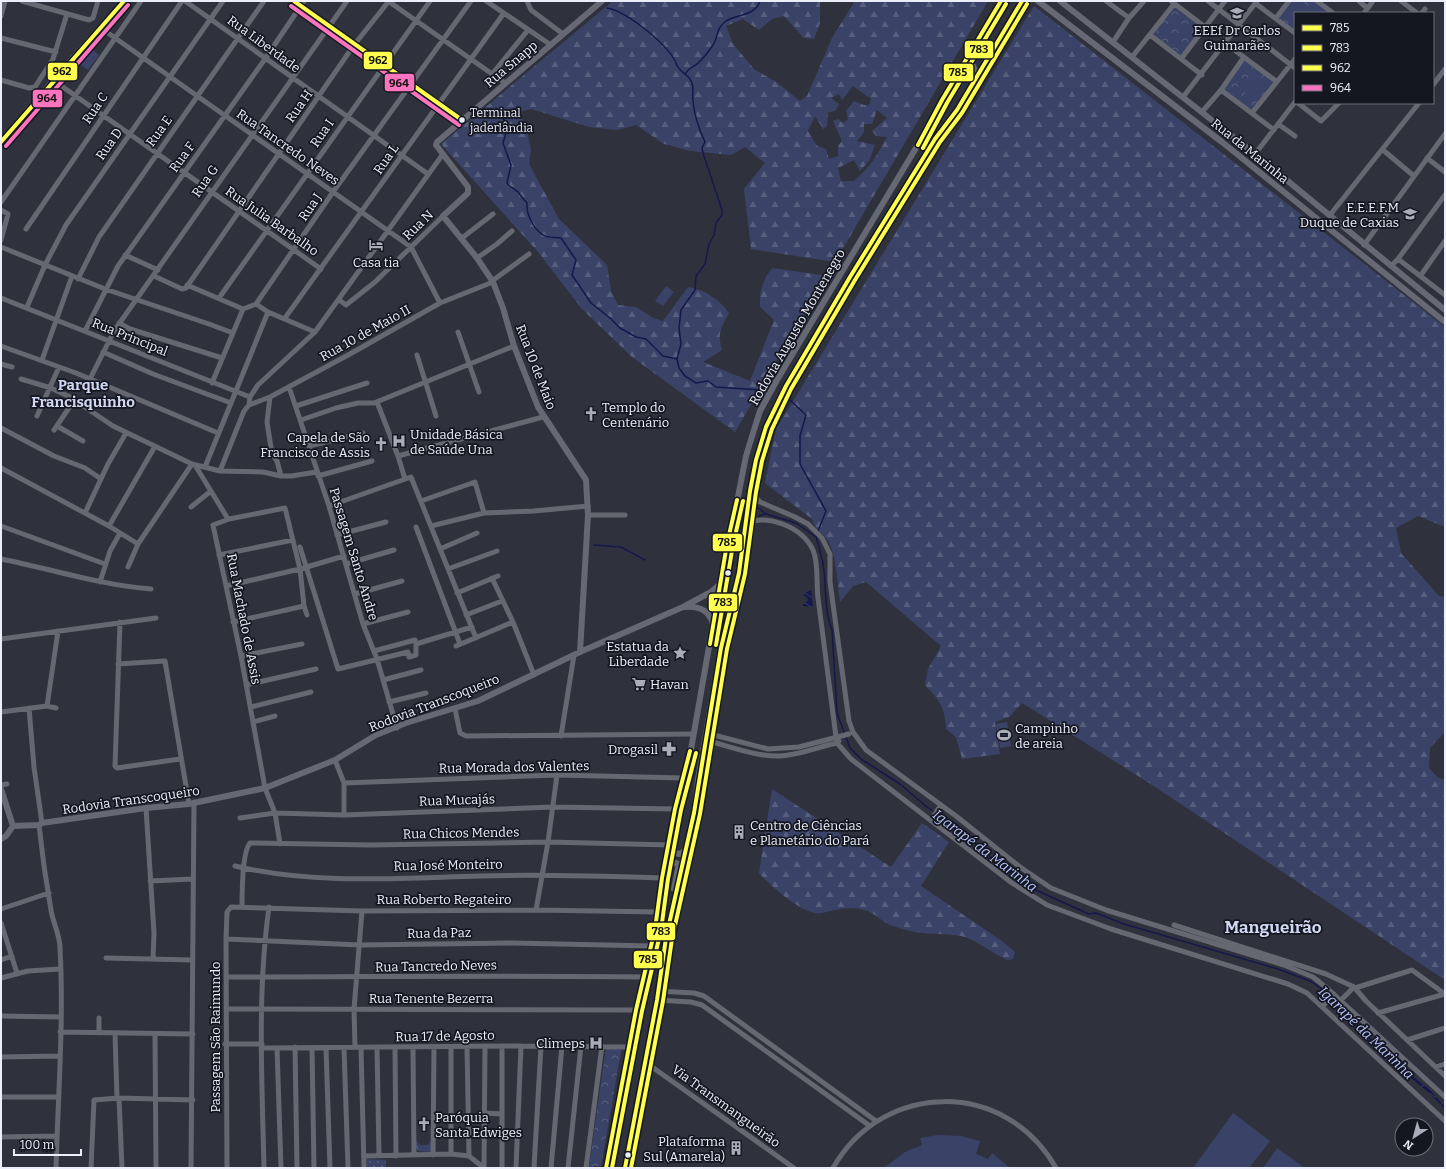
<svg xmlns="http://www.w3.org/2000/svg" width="1446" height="1169" viewBox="0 0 1446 1169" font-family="Bitter,serif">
	<defs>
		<pattern id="grass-dots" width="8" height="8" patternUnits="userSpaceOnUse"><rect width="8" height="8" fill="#3a4367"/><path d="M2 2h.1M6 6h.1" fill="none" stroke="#575e7e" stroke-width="1.8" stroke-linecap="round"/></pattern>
		<pattern id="forest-firs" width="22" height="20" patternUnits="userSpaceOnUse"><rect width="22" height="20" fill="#3a4367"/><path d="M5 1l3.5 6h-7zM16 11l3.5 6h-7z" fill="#575e7e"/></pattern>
		<pattern id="park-crowns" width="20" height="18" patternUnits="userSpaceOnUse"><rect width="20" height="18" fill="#3a4367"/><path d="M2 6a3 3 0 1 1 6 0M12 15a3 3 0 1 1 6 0" fill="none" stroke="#575e7e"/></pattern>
		<pattern id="water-waves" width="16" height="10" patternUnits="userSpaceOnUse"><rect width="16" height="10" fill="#15184c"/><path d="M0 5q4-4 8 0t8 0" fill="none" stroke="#373a67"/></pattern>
	</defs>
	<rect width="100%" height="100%" fill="#2f323d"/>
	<path fill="url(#grass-dots)" d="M366 1159 386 1160V1168H367Z"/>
	<path fill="url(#forest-firs)" fill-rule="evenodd" d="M613 1H820V23L814 39 804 38 784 16 772 19 759 30 743 19 726 26 733 44 755 70 775 81 800 101 807 96 832 38 853 4V1H988L835 262 751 249 744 189 765 163 745 147 731 155 691 151 664 144 636 125 617 130 589 127 531 109 519 112 527 130 531 150 529 164 559 219 607 265 611 291 618 305 636 307 653 318 663 321 688 287C705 290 719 299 729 313 721 328 717 333 722 350L703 362 750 381 774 320 760 307C759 292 763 280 772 268L828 276 795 329 735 432 632 357 582 309 538 252 441 144ZM853 86 871 99 869 105H864L854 101 846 111 848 119 843 123 838 119 833 121 842 141 838 146V156L829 159 826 149 817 146 808 131 815 116 823 129 827 126 828 112 835 111 839 104 831 98 839 94 842 100ZM877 110 887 118 872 131 876 136 887 137C877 156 870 167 854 181H841L838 168 854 160 860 171 869 161 875 145 857 141 864 132V124H872Z
		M1034 6 1445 327V527L1418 516 1396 528 1401 553 1439 596 1445 597V732L1430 748 1429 768 1437 777 1445 780V980L1146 781 1022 703 1009 717 995 722 1000 754 962 759 956 737 946 729C945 707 940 701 925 685L928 669 941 646 866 582 853 586 840 602C838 586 836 553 828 541 822 531 816 532 812 519L765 483 776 429Z
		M772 789 891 867 922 823 949 842 921 886 1002 941 1015 952 1013 959 1008 960C993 954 980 942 965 937 951 933 936 935 922 933 914 932 901 929 893 926 881 922 874 911 861 909 847 906 835 910 822 913 805 917 770 885 759 873Z"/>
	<path fill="url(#park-crowns)" d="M1289 1H1317L1329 13H1295V33L1276 18Z
		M1174 4 1205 27 1181 59 1150 35Z
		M1244 57 1276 81 1252 113 1221 90Z
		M606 1047H622L601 1166 589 1167Z
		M433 1137V1152L418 1151 416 1149 415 1139 420 1145H428Z"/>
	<path fill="#3a4367" d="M1294 1H1301L1305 3 1298 13H1295L1293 19 1285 13Z
		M90 47 99 55 88 70 78 63Z
		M1256 80 1263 85 1252 100 1244 95Z
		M666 286 674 292 663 306 655 301Z
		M1007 722 1011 746 1000 748 996 724Z
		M1233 1113 1270 1141 1249 1168H1193Z
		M938 1135 961 1136 980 1141 976 1154 988 1159 992 1153 1010 1168H884L905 1152 922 1145 920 1138Z
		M1277 1148 1305 1168H1263Z"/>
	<path fill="url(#water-waves)" d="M811 590 813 607 803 606V603L807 602 808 599 803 594Z
		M1401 1067 1429 1089 1445 1107V1109L1429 1093 1411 1078Z"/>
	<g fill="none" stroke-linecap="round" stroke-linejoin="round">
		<path stroke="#15184c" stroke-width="1.5" d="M607 8C626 11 664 42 674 59 676 61 676 65 678 67 682 74 690 75 692 83 694 88 692 95 693 101 694 115 699 129 705 142L702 148 703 153 722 210V215L716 223 714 235 709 244 705 264 696 276 695 290 681 310 679 328 681 344 677 359 679 368 685 376 696 383 708 381 716 387 761 390
			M685 74C689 67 692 68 697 64 703 59 709 51 713 45 719 37 715 29 726 21 738 14 755 16 760 1
			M496 108 508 126 503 143 511 165 507 183C510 188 514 188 518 192 521 196 523 199 527 203 526 214 533 228 543 235 547 238 556 237 561 238L576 260 572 275 591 303 610 318 620 328 636 337 646 339 663 356 677 359
			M789 399 806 415 800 436V464L826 511 818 531
			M757 507 766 514 796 523 816 537
			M759 516 765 514
			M817 535 816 537C821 552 825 568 825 584 826 600 826 615 832 630L837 713 850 748 861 759 900 784 927 807 959 829 1003 868 1018 876 1029 887 1089 914 1096 913 1124 924 1278 969 1310 981 1322 989 1329 997
			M594 545 621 547 645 560
			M1331 1000 1342 1013 1402 1068"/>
		<path stroke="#666871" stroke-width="5" d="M22 1 89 20 93 18 98 1
			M185 1 428 174
			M388 1 505 83
			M486 1 551 45
			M527 1 531 10 563 34
			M1106 1 1129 18
			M1171 1 1205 27
			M1208 1 1295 68
			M1317 1 1333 13
			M1359 1 1367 8
			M1401 1 1417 13
			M1255 3 1295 33
			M1364 13 1373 1
			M1422 13 1425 9
			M1 16 5 1
			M1276 18 1289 1
			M101 28 411 247 440 303
			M1150 35 1202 75
			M1 38 56 52
			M1113 42 1129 18 1144 1
			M1225 43 1276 81
			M1132 57 1174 4
			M1181 59 1225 1
			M493 73 528 30
			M1 80 29 88 35 87 53 59 67 14
			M53 80 321 269
			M1433 85 1445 69
			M1221 90 1274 130
			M1183 97 1257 1
			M1298 103 1321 121 1339 103
			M1202 112 1221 90 1244 57
			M1252 113 1295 59
			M1278 124 1295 136
			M1383 150 1414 176
			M1255 154 1295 102
			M1427 158 1445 172
			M1 202 141 1
			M1 210 8 214 1 240
			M1330 215 1419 103
			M26 229 182 1
			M462 238 493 214
			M1364 245 1445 134
			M1 247 105 289 209 324 233 333
			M125 255 158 270
			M477 258 497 244 512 231
			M1398 259 1445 295
			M1391 266 1398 259 1445 195
			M1421 275 1445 241
			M154 276 182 289 186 288 354 45 389 1
			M78 279 99 237 264 1
			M492 281 529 254
			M187 285 243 309 256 304 333 192 471 1
			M1 298 250 397
			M219 298 430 1
			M339 300 346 305 375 282 443 216
			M256 304 268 312 315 332
			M27 307 45 265 66 225 223 1
			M285 318 504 13
			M119 323 130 329 222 358
			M85 331 118 266 265 59 304 1
			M458 332 479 392
			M1 346 76 373 218 433
			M103 352 153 374 231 403
			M417 355 436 416
			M42 360 72 276
			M1 364 12 367
			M21 379 51 388 70 397 113 426 192 464 220 471 263 472 281 476H291L317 472
			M90 379 114 331 347 1
			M212 383 243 309
			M289 387 329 506 363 624 377 659 397 728
			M270 397 267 422 272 454 277 461 281 476
			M377 402 398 456 405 479
			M249 405 270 397 350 354 440 303 493 282
			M296 406 367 383
			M37 416 59 367
			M301 420 336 408 358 403H374L514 346
			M57 426 83 441
			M1 428 54 456 85 468 101 479
			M54 430 75 399
			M309 446 363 433
			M398 456 543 417
			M195 465 228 519
			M205 467 268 312
			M1 468 109 526 138 544
			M220 471 244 411 249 405 250 397 258 385 315 332 443 154
			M318 476 372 461
			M750 491 760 502 795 517 808 524 822 538 830 554V582L849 721 853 732 866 750 956 816 1020 867 1051 888 1106 910 1284 965 1313 977 1328 989 1445 1097
			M421 501 475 482 484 513
			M329 506 411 477 476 638
			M191 507 211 491
			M85 513 108 464 126 433
			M588 515H625
			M745 523C769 514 802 527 813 550 819 564 816 583 818 598 824 645 830 691 836 737L837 743 851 759 1012 883 1047 905 1111 929 1288 984 1307 993 1445 1121
			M1 526 105 564
			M109 526 154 448
			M431 526 484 513 534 511 588 506
			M416 527 460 644
			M337 535 386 522
			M300 547 338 669 408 652 409 657 416 655V644L472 627
			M440 549 477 533
			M219 555 293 540
			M1 559C52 569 100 585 151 589
			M346 564 394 550
			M128 567 138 544 192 464
			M448 569 497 551
			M492 578 513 622 534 675
			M100 582 110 551 120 533
			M226 586 300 569 344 556
			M457 593 498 576
			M355 594 402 581
			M466 615 502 601
			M120 622 115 766 117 768 180 759
			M233 622 304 606
			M363 624 408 612
			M1 639 156 618
			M456 646 513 622
			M374 651 415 640
			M241 656 302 644
			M118 664 165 661 189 804
			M383 680 421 670
			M246 685 316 669
			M389 702 426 693
			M47 706 58 631
			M251 707 311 692
			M29 708 34 767 42 823
			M455 709 460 733 466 736 693 734
			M1 712 47 706 56 708
			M253 722 275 716
			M706 733 768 749 799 747 849 734
			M561 736 574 655
			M705 740C729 746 756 757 780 756 800 755 818 747 837 743L839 741
			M335 760 344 783V815
			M344 783 557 775 684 778
			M1 785 7 784
			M146 808 154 933 153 959
			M240 818 275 813 344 815 553 807 675 809
			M931 820 939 808
			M39 825C42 854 46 882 51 910 53 923 60 935 60 948 64 1021 58 1095 56 1168
			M280 844 275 813 265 788 241 656 213 525 229 519 285 508 300 569 304 606 307 615
			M235 866C314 885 399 878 480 876 541 874 601 876 662 878
			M150 881 193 879
			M242 907C242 893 242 852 250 843L371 845 548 842 671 845
			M1 909 49 893
			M536 910 548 842 557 775
			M1 923 17 973
			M1174 925 1326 974 1354 987 1341 1000
			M226 939 360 945 513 943 652 946
			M106 958 193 960
			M1 960 12 956
			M226 977C366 977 506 975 645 977
			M1 978 28 971 60 969
			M1354 987 1366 1001 1445 1076
			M1355 988 1412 970 1445 994 1378 1013
			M658 991 694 993 704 996 876 1121
			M657 1000 691 1002 702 1005 870 1126
			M1322 1007 1334 994
			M226 1009 636 1010
			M1 1016 61 1017
			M99 1018V1033
			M60 1032 193 1034
			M115 1033 117 1099
			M155 1034 156 1168
			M1407 1040 1445 1028
			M225 1044H262
			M295 1047 297 1168
			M355 1047 354 1009 362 911
			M451 1047V1154
			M467 1047 469 1156
			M262 1048 521 1046 629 1047
			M277 1048 281 1168
			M312 1048 314 1168
			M326 1048 330 1168
			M344 1048 348 1168
			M361 1048 364 1168
			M377 1048 379 1155
			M395 1048 396 1156
			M413 1048 414 1155
			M1 1057 59 1056
			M645 1062 794 1168
			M1436 1067 1445 1064
			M1 1097H58
			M119 1098 122 1168
			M484 1113 502 1114
			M1 1137 57 1136
			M433 1155 434 1047
			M364 1156 451 1154 469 1156 484 1168
			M484 1167 485 1046
			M91 1168 94 1100 119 1098 193 1100
			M191 1168 194 802
			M227 1168 226 939 227 912 231 907 362 911 536 910 657 912
			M264 1168C262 1081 257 993 269 907
			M502 1168V1046
			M516 1168 521 1046
			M534 1168 541 1046
			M551 1168 562 1046
			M568 1168 581 1046
			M586 1168 602 1046
			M833 1168C883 1080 1006 1079 1056 1168"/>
		<path stroke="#666974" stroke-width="6" d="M294 1 462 120
			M1038 1 1222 142 1445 322
			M1060 1 1255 154 1445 310
			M1021 8 1028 1
			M963 70 966 65 973 66 976 72 974 77
			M1 142 58 75 124 1
			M685 607C699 606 709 610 713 624
			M580 652 588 515 586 480 538 407 514 346 503 308 493 282 477 258 443 216 468 193V187L436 145 437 142 602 1
			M1 789 13 826
			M13 826 39 825 42 823 146 808 189 804 265 788 335 760 376 735 406 723 478 701 580 652 683 607 711 592 719 585
			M1 839 6 836 13 826
			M672 843 671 848 674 853 680 854 686 850
			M665 865 672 862 679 864 674 889
			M606 1168 636 1010 655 929 662 878 675 809 689 761 727 544 735 512 746 456 753 433 760 411 777 380 928 128 942 100 1001 1
			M625 1168 657 1000 666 938 694 813 698 780 721 648 739 573 750 491 756 460 766 427 786 386 850 277 935 139 957 110 1022 1"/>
		<defs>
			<path id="bus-1" d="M918 145 942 100 1001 1
				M710 644 727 544 737 500
				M606 1168 636 1010 655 929 662 878 675 809 690 751
				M625 1168 657 1000 666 938 694 813 721 648 739 573 750 491 756 460 766 427 786 386 850 277 935 139 957 110 1022 1"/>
			<path id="bus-2" d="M923 148 947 103 1006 4
				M716 645 733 545 743 501
				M612 1168 642 1011 661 930 668 879 681 810 696 753
				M631 1168 663 1001 672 939 700 814 727 649 745 574 756 492 762 461 772 429 791 389 855 280 940 142 962 113 1027 4"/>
			<path id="bus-3" d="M294 1 462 120
				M1 142 124 1"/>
			<path id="bus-4" d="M291 6 459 125
				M6 146 128 5"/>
		</defs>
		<use href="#bus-1" stroke="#151720" stroke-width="7"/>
		<use href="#bus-2" stroke="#151720" stroke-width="7"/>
		<use href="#bus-3" stroke="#151720" stroke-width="7"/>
		<use href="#bus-4" stroke="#151720" stroke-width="7"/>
		<use href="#bus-1" stroke="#ffff4d" stroke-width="4"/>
		<use href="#bus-2" stroke="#ffff4d" stroke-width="4"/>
		<use href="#bus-3" stroke="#ffff4d" stroke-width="4"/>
		<use href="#bus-4" stroke="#fc73be" stroke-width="4"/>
	</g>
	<defs>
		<symbol id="school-bare" viewBox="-9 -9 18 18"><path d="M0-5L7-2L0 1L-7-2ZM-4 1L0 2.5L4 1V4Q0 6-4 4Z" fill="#a9adb9" stroke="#151720" stroke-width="2.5" paint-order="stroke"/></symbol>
		<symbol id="hotel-bare" viewBox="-9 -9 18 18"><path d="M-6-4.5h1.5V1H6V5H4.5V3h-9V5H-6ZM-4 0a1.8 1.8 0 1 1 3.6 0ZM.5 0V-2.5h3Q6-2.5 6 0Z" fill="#a9adb9" stroke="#151720" stroke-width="2.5" paint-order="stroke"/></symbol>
		<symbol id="church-bare" viewBox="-9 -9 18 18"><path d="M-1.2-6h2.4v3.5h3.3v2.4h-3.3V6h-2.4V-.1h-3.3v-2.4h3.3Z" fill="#a9adb9" stroke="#151720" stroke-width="2.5" paint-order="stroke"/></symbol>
		<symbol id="hospital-bare" viewBox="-9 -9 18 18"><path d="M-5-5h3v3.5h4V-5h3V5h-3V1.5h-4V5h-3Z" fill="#a9adb9" stroke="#151720" stroke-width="2.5" paint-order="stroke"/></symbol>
		<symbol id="sight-bare" viewBox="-9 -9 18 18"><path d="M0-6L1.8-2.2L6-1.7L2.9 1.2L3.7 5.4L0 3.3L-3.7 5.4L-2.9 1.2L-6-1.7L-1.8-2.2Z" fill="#a9adb9" stroke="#151720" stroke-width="2.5" paint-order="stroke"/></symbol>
		<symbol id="supermarket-bare" viewBox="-9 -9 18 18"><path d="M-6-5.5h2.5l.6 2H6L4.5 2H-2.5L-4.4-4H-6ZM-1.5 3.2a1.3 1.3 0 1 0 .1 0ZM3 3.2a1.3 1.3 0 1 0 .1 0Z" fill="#a9adb9" stroke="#151720" stroke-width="2.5" paint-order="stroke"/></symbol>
		<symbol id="stadium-bare" viewBox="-9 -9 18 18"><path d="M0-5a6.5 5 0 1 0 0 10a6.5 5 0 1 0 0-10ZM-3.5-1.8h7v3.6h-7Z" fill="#a9adb9" stroke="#151720" stroke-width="2.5" paint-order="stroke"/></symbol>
		<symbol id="pharmacy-bare" viewBox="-9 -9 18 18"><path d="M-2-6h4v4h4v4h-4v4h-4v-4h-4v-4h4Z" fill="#a9adb9" stroke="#151720" stroke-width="2.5" paint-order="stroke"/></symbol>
		<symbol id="building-bare" viewBox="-9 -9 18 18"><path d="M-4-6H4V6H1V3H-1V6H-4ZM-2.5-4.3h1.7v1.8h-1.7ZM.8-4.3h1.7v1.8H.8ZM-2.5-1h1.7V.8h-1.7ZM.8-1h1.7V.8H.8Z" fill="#a9adb9" stroke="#151720" stroke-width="2.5" paint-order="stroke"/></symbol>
	</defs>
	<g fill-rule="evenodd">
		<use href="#school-bare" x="1227" y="3" width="20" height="20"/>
		<use href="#school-bare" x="1400" y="204" width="20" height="20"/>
		<use href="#hotel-bare" x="366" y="235" width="20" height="20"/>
		<use href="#church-bare" x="581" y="404" width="20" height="20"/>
		<use href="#hospital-bare" x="389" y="431" width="20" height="20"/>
		<use href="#church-bare" x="371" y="434" width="20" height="20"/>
		<use href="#sight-bare" x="670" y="643" width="20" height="20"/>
		<use href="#supermarket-bare" x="629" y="674" width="20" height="20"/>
		<use href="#stadium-bare" x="994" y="725" width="20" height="20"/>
		<use href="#pharmacy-bare" x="659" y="739" width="20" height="20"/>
		<use href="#building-bare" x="729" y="822" width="20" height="20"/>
		<use href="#hospital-bare" x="586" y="1033" width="20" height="20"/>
		<use href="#church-bare" x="414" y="1114" width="20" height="20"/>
		<use href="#building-bare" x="726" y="1138" width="20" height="20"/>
	</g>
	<g fill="#ebeffc" stroke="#151720" stroke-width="1.5">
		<circle cx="462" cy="120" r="3.5"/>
		<circle cx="728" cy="573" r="3.5"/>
		<circle cx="628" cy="1155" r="3.5"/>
	</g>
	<g text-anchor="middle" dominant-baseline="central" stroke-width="3.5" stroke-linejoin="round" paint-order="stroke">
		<g font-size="12" fill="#ebeffc" stroke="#151720" text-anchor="start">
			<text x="470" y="113">Terminal<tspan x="470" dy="15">jaderlândia</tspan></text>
		</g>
		<g font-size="13" fill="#ebeffc" stroke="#151720" text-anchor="end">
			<text x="1237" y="30" text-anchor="middle">EEEf Dr Carlos<tspan x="1237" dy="15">Guimarães</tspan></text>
			<text x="1399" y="207">E.E.E.F.M<tspan x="1399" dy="15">Duque de Caxias</tspan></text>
			<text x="376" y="262" text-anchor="middle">Casa tia</text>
			<text x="602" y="407" text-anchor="start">Templo do<tspan x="602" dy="15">Centenário</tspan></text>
			<text x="410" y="434" text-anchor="start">Unidade Básica<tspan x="410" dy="15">de Saúde Una</tspan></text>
			<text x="370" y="437">Capela de São<tspan x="370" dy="15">Francisco de Assis</tspan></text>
			<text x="669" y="646">Estatua da<tspan x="669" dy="15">Liberdade</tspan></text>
			<text x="650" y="684" text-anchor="start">Havan</text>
			<text x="1015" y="728" text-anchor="start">Campinho<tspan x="1015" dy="15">de areia</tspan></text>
			<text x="658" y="749">Drogasil</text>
			<text x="750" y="825" text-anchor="start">Centro de Ciências<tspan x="750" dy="15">e Planetário do Pará</tspan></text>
			<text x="585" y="1043">Climeps</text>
			<text x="435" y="1117" text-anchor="start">Paróquia<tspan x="435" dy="15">Santa Edwiges</tspan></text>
			<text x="725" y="1141">Plataforma<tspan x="725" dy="15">Sul (Amarela)</tspan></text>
		</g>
		<g font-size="13" fill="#ebeffc" stroke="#151720">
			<text transform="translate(264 44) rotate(36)">Rua Liberdade</text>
			<text transform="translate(511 64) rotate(-40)">Rua Snapp</text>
			<text transform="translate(299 106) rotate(-55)">Rua H</text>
			<text transform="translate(95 108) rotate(-56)">Rua C</text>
			<text transform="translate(159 131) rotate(-54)">Rua E</text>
			<text transform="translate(322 133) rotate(-55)">Rua I</text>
			<text transform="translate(109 144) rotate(-55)">Rua D</text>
			<text transform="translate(288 147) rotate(35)">Rua Tancredo Neves</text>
			<text transform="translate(1250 151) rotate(39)">Rua da Marinha</text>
			<text transform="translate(182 157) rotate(-54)">Rua F</text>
			<text transform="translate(386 159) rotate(-55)">Rua L</text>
			<text transform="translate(205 181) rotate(-55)">Rua G</text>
			<text transform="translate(310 207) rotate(-56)">Rua J</text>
			<text transform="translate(272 221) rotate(35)">Rua Julia Barbalho</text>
			<text transform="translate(418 225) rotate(-44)">Rua N</text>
			<text transform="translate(797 327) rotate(-60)">Rodovia Augusto Montenegro</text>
			<text transform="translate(365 333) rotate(-29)">Rua 10 de Maio II</text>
			<text transform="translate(130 337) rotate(22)">Rua Principal</text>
			<text transform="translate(536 367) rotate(69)">Rua 10 de Maio</text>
			<text transform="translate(354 554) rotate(73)">Passagem Santo Andre</text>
			<text transform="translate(244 619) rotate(79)">Rua Machado de Assis</text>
			<text transform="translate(434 703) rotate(-21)">Rodovia Transcoqueiro</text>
			<text transform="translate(514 767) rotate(-1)">Rua Morada dos Valentes</text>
			<text transform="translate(131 800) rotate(-8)">Rodovia Transcoqueiro</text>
			<text transform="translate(457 800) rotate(-2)">Rua Mucajás</text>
			<text transform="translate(461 833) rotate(-1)">Rua Chicos Mendes</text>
			<text transform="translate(448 865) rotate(-1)">Rua José Monteiro</text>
			<text x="444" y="899">Rua Roberto Regateiro</text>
			<text transform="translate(439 933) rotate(-1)">Rua da Paz</text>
			<text transform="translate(436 966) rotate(-1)">Rua Tancredo Neves</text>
			<text x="431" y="998">Rua Tenente Bezerra</text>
			<text transform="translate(445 1036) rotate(-1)">Rua 17 de Agosto</text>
			<text transform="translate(215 1037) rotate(-90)">Passagem São Raimundo</text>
			<text transform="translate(726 1106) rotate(36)">Via Transmangueirão</text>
		</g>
		<g font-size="14" font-style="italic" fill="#b6c4fc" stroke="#151720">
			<text transform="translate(985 851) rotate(37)">Igarapé da Marinha</text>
			<text transform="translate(1366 1033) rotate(44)">Igarapé da Marinha</text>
		</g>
		<g font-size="15" font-weight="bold" fill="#d0d8f3" stroke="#151720">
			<text x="83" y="385">Parque<tspan x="83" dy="17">Francisquinho</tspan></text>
		</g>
		<g font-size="17" font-weight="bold" fill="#d0d8f3" stroke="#151720">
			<text x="1273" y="927">Mangueirão</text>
		</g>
	</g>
	<g stroke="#151720" stroke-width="1.5">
		<rect x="964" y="40" width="30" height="19" rx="4" fill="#ffff4d"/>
		<rect x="363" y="51" width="30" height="19" rx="4" fill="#ffff4d"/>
		<rect x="47" y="62" width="31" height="19" rx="4" fill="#ffff4d"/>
		<rect x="943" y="63" width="31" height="19" rx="4" fill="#ffff4d"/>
		<rect x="384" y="73" width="31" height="19" rx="4" fill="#fc73be"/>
		<rect x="32" y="89" width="31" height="19" rx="4" fill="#fc73be"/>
		<rect x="712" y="533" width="31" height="19" rx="4" fill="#ffff4d"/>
		<rect x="708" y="593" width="30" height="19" rx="4" fill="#ffff4d"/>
		<rect x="646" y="922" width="30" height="19" rx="4" fill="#ffff4d"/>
		<rect x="633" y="950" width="30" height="19" rx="4" fill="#ffff4d"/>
	</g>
	<g font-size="11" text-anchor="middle" font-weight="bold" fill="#111">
		<text x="979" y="53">783</text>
		<text x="378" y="64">962</text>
		<text x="62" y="75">962</text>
		<text x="958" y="76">785</text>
		<text x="399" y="87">964</text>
		<text x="47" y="102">964</text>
		<text x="727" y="546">785</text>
		<text x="723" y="606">783</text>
		<text x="661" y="935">783</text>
		<text x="648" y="963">785</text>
	</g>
	<rect width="1446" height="1169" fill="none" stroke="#ebeffc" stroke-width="4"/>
	<rect x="1294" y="12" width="140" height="92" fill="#151720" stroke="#6b6d78"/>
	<rect x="1302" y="25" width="20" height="6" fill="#ffff4d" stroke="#6b6d78"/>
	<text x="1330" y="32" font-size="12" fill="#ebeffc">785</text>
	<rect x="1302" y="45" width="20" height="6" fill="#ffff4d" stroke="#6b6d78"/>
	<text x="1330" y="52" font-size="12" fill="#ebeffc">783</text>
	<rect x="1302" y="65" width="20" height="6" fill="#ffff4d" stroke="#6b6d78"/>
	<text x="1330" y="72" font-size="12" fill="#ebeffc">962</text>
	<rect x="1302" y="85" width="20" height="6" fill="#fc73be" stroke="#6b6d78"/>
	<text x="1330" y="92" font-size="12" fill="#ebeffc">964</text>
	<g transform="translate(1414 1137) rotate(216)"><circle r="19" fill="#151720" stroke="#6b6d78"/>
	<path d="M0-3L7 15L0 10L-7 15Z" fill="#a9adb9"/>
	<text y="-6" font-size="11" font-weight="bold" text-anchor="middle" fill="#ebeffc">N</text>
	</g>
	<path d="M14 1149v6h67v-6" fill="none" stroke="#ebeffc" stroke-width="2"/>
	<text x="20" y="1149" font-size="12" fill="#ebeffc" stroke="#151720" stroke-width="3" paint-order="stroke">100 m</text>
</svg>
